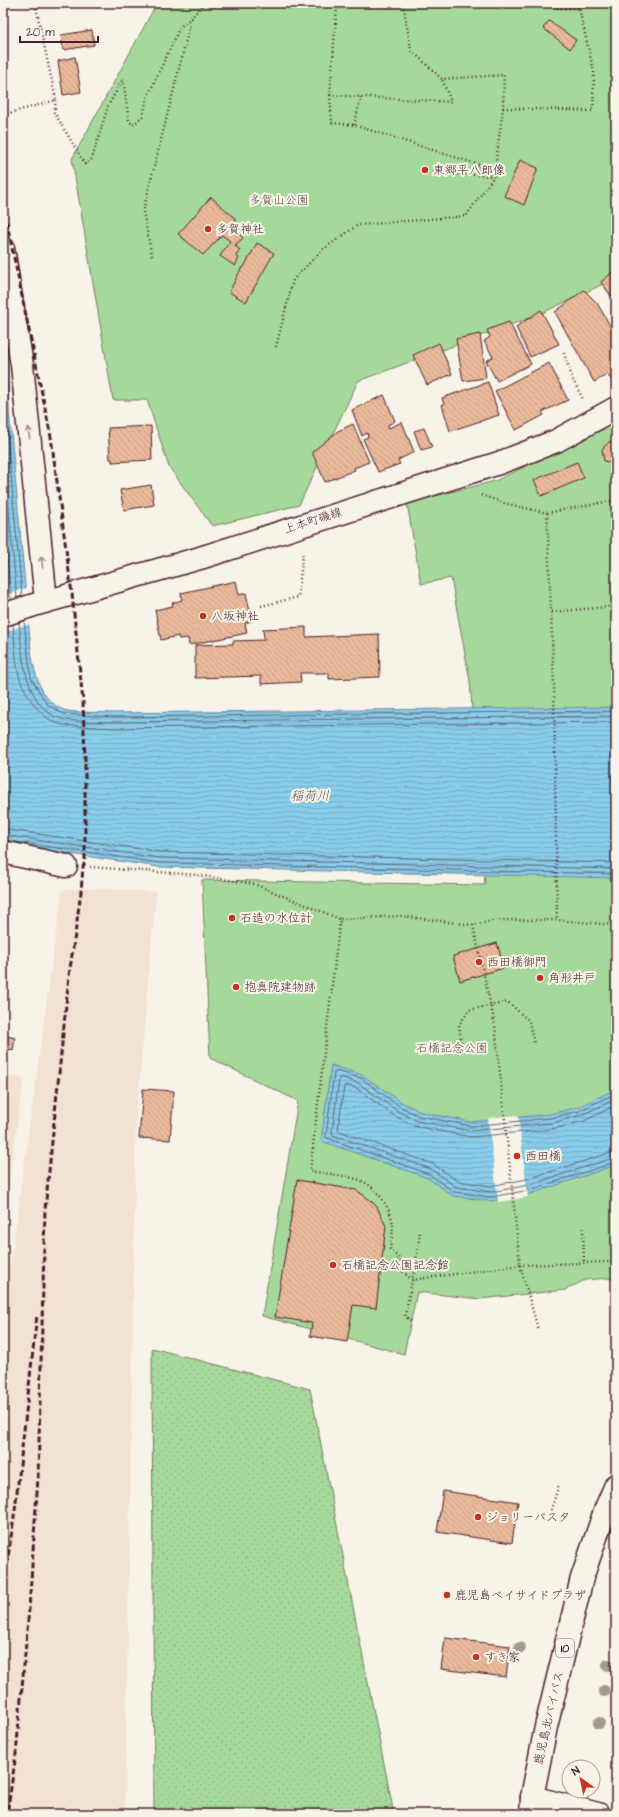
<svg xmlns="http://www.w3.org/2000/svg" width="619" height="1817" viewBox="0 0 619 1817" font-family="'Architects Daughter','Klee One',sans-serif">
	<defs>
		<pattern id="grass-dots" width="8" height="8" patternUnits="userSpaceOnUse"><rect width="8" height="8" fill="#a5d99b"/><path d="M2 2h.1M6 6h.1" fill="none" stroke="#90ba86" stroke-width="1.8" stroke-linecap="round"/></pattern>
		<pattern id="water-rules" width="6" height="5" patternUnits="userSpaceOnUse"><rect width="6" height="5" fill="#89cdea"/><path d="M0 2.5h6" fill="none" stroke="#78b0c9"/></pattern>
		<pattern id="building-back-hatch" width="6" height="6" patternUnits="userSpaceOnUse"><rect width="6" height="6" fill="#e9b99a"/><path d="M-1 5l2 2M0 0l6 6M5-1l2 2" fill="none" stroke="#c99f85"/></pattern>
	</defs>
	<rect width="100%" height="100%" fill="#f7f3e8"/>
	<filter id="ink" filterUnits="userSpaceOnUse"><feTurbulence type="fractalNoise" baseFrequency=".025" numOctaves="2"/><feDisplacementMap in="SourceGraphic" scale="8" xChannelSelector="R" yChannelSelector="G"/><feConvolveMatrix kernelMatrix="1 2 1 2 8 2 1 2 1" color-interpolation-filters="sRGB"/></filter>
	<g filter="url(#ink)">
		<path fill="#f3e2d1" d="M99 888 156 892 136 1120 125 1814H3V1318L62 890Z
			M3 1075 24 1079 3 1219Z"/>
		<path fill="url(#grass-dots)" stroke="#787c63" d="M152 1348 310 1389 394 1814H154Z"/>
		<path fill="#a5d99b" stroke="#787c63" d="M157 3H616V278L540 314 358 381 299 505 212 526 169 467 147 400H113L72 159Z
			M616 421V1281L609 1278 585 1280 565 1290 480 1299 417 1292 404 1354 262 1316 298 1101 210 1058 202 880 485 885 470 681 451 578 421 584 407 503 495 481 608 427Z"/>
		<path fill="url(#water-rules)" stroke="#70879e" d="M3 329 6 337 9 411 31 650C34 672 40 701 64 710 72 713 103 712 113 713L616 707V878L159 867 3 844Z
			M331 1065 362 1075 401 1102 421 1112 471 1122 550 1114 578 1107 616 1089V1165L531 1194 491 1201 453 1196 428 1178 321 1141Z"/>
		<path fill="#f7f3e8" d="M27 588 30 624 3 632V595Z
			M518 1115 528 1197 498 1202 488 1118Z"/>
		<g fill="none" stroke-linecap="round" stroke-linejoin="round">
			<path stroke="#636577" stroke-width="1" d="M3 370 5 411 22 596
				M3 449 17 598
				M3 514 11 600
				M24 621 31 678 47 704 63 714 114 717 616 711
				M19 622C22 654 24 707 61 719 73 722 100 721 114 722L616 716
				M13 624C15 641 15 666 21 682 29 700 43 721 63 725L114 728 616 722
				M3 829 161 852 616 863
				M3 835 160 858 616 869
				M3 840 160 863 616 874
				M616 1093 579 1111 551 1118 471 1126 419 1116 399 1106 361 1078 336 1071 334 1073 326 1136 327 1138 429 1174 454 1192 491 1197 530 1190 616 1162
				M616 1099 581 1115 552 1123 471 1131 417 1121 396 1110 358 1083 340 1077 339 1079 332 1133 333 1135 431 1169 456 1187 491 1192 529 1185 616 1157
				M616 1105 584 1121 553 1129 471 1137 414 1126 393 1115 356 1088 345 1085 344 1087 338 1129 339 1131 433 1164 458 1181 490 1186 527 1179 616 1151"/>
		</g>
		<path fill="url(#building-back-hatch)" stroke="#4a1f2b" d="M50 3H73L72 6H50Z
			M549 21 576 40 570 49 543 28Z
			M92 30 94 45 63 50 61 35Z
			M75 57 81 92 63 95 58 61Z
			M520 160 538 168 524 205 504 196Z
			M211 197 236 219 231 225 243 238 235 245 240 250 236 256 239 258 235 266 220 256 230 241 222 235 203 255 178 234Z
			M257 243 274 253 246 302 229 292 242 267H244Z
			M615 270 616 294 611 296 601 282Z
			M584 290 597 303 616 336V377L611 379 607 375 594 382 555 312Z
			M541 310 559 344 530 357 516 327Z
			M509 322 531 364 497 381 486 361 493 357 484 341 490 337 487 330Z
			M480 334 486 378 463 381 456 339Z
			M439 343 452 374 427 385 413 355Z
			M549 363 568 400 542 412 544 415 516 430 495 391Z
			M488 382 499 415 450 431 442 405 444 404 442 398Z
			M384 395 395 421 388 425 389 428 402 422 414 452 398 460 400 464 378 472 363 439 368 437 367 433 362 436 352 410Z
			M353 424 369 462 354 468 355 470 325 482 312 452 338 431Z
			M151 426 152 460 112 462V459H110L108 428Z
			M424 428 432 447 421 450 414 431Z
			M610 441 616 443 615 464 604 461 602 449Z
			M577 462 584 478 541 496 534 480Z
			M151 485 154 505 124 510 120 490Z
			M236 581 239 595 246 593 252 621 245 623 247 633 189 645 188 638 179 639 178 636 161 640 155 610 173 606 172 603 182 600 181 593Z
			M306 627V637L379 634 380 677 329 679V673H300L301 682 261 684V676L195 678V645L233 644V641L264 640 263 629Z
			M497 943 504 968 460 981 453 956Z
			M3 1035 15 1038 13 1050 3 1048Z
			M143 1089 174 1091 170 1140 139 1138Z
			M297 1180 356 1190 369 1199 377 1207 386 1226 376 1308 353 1305 347 1342 310 1336 312 1323 275 1317Z
			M443 1491 518 1502 512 1543 437 1532Z
			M445 1638 510 1646 506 1677 441 1669Z"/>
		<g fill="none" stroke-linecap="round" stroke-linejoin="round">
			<defs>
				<path id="minor" d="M3 248 22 365 46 601
					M3 852 66 866
					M532 1797 598 1814"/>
				<path id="tertiary" d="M3 615 34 605 200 558 499 463 556 441 616 408"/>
				<path id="trunk" d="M531 1814 532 1797 546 1727 582 1578 606 1508 616 1485"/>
			</defs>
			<use href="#minor" stroke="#4a1f2b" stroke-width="25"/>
			<use href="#tertiary" stroke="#4a1f2b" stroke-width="25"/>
			<use href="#trunk" stroke="#4a1f2b" stroke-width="25"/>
			<path stroke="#4a1f2b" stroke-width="2.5" stroke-dasharray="1 3" stroke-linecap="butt" d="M337 3 330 95 451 102 442 79
				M579 8 594 3
				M330 95 332 123 354 125 480 165 479 175
				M56 100 54 112 85 164 92 159 108 106 123 79 129 121 133 125 143 116 147 98 180 27 192 17
				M503 108 593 111 594 72 579 8H555L554 3
				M3 115 56 100 35 3
				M354 125 361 97
				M441 173 494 176
				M152 256 143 211 192 17 204 3
				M276 347 293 280 322 250 358 225 466 216 494 176 503 108 504 75 442 79 411 50 403 3
				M564 353 573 380 583 399
				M481 495 504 503 547 513 554 686 557 920
				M547 513 616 500
				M261 606 298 597 303 552
				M552 612 616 606
				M90 867 197 875 254 884 340 919
				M473 925 495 1025 520 1265 538 1329
				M462 1050 459 1025 469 1010 508 1002 529 1021 534 1044
				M583 1228 584 1263
				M420 1233 415 1267 412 1280 520 1265 611 1262 616 1255
				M411 1321 405 1316 412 1280 402 1271V1262L390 1249C391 1242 393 1233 393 1225 391 1209 377 1187 362 1181 347 1175 326 1174 310 1171L340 919 401 916 473 925 496 920H557L616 925
				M550 1514 559 1484"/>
			<use href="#minor" stroke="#f7f3e8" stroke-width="22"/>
			<use href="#tertiary" stroke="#f7f3e8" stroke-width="22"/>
			<use href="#trunk" stroke="#f7f3e8" stroke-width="22"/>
			<path stroke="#4a1f2b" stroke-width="3" stroke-dasharray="6 3" stroke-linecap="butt" d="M3 204 51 437 72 594 83 702 85 759V862L83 867 81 892 69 976 45 1210 38 1478 29 1609 16 1754 7 1814
				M3 1591 15 1510 37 1315"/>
		</g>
		<g fill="#a4988f">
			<circle cx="520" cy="1648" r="6"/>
			<circle cx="608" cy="1665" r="6"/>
			<circle cx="604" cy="1691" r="6"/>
			<circle cx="599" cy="1723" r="6"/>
		</g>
		<defs><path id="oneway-shaft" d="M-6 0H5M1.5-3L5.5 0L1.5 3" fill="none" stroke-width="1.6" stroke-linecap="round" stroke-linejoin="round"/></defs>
		<g stroke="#a0898a">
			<use href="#oneway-shaft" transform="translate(29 433) rotate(-96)"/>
			<use href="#oneway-shaft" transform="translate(42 562) rotate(-96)"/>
		</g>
	</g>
	<g fill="#c8321e" stroke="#f7f3e8" stroke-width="1.5">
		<circle cx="425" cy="170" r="4"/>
		<circle cx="208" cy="229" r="4"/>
		<circle cx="203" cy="616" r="4"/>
		<circle cx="232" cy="918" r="4"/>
		<circle cx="479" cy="962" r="4"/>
		<circle cx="540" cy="978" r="4"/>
		<circle cx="236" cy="987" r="4"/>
		<circle cx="517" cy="1156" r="4"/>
		<circle cx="333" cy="1265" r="4"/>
		<circle cx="478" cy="1517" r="4"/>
		<circle cx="447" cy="1595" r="4"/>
		<circle cx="476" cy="1657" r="4"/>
	</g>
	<g text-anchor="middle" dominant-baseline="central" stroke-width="4" stroke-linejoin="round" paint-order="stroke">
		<rect fill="#f7f3e8" stroke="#7e5f64" stroke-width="1" x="556" y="1639" width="18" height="18" rx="3"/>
		<g font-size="11" font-weight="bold" fill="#4a1f2b">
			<text x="565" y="1648">10</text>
		</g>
		<g font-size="12" fill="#4a1f2b" stroke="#f7f3e8" text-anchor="start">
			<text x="433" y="170">東郷平八郎像</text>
			<text x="216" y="229">多賀神社</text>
			<text x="211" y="616">八坂神社</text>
			<text x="240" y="918">石造の水位計</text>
			<text x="487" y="962">西田橋御門</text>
			<text x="548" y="978">角形井戸</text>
			<text x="244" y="987">抱真院建物跡</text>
			<text x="525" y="1156">西田橋</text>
			<text x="341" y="1265">石橋記念公園記念館</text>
			<text x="486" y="1517">ジョリーパスタ</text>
			<text x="455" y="1595">鹿児島ベイサイドプラザ</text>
			<text x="484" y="1657">すき家</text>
		</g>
		<g font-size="12" fill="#614e47" stroke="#f7f3e8">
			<text x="279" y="200">多賀山公園</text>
			<text x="452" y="1048">石橋記念公園</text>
		</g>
		<g font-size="12" fill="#4a1f2b" stroke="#f7f3e8">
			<text transform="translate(313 521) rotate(-18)">上本町磯線</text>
			<text transform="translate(549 1718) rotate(-77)">鹿児島北バイパス</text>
		</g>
		<g font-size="13" font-style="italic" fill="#5d5364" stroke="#f7f3e8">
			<text transform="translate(310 796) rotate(-1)">稲荷川</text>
		</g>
	</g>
	<rect width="619" height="1817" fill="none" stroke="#f7f3e8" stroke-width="16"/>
	<rect x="8" y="8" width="603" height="1801" fill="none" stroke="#4a1f2b" stroke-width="1.5" filter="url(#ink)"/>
	<g transform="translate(581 1779) rotate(327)"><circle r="19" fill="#f7f3e8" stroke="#b29e9c"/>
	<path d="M0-3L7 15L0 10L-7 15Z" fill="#c8321e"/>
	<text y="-6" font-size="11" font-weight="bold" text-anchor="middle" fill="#4a1f2b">N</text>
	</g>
	<path d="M20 36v6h78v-6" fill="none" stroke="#4a1f2b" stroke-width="2"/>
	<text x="26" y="36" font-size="12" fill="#4a1f2b" stroke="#f7f3e8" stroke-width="3" paint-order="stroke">20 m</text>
</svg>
